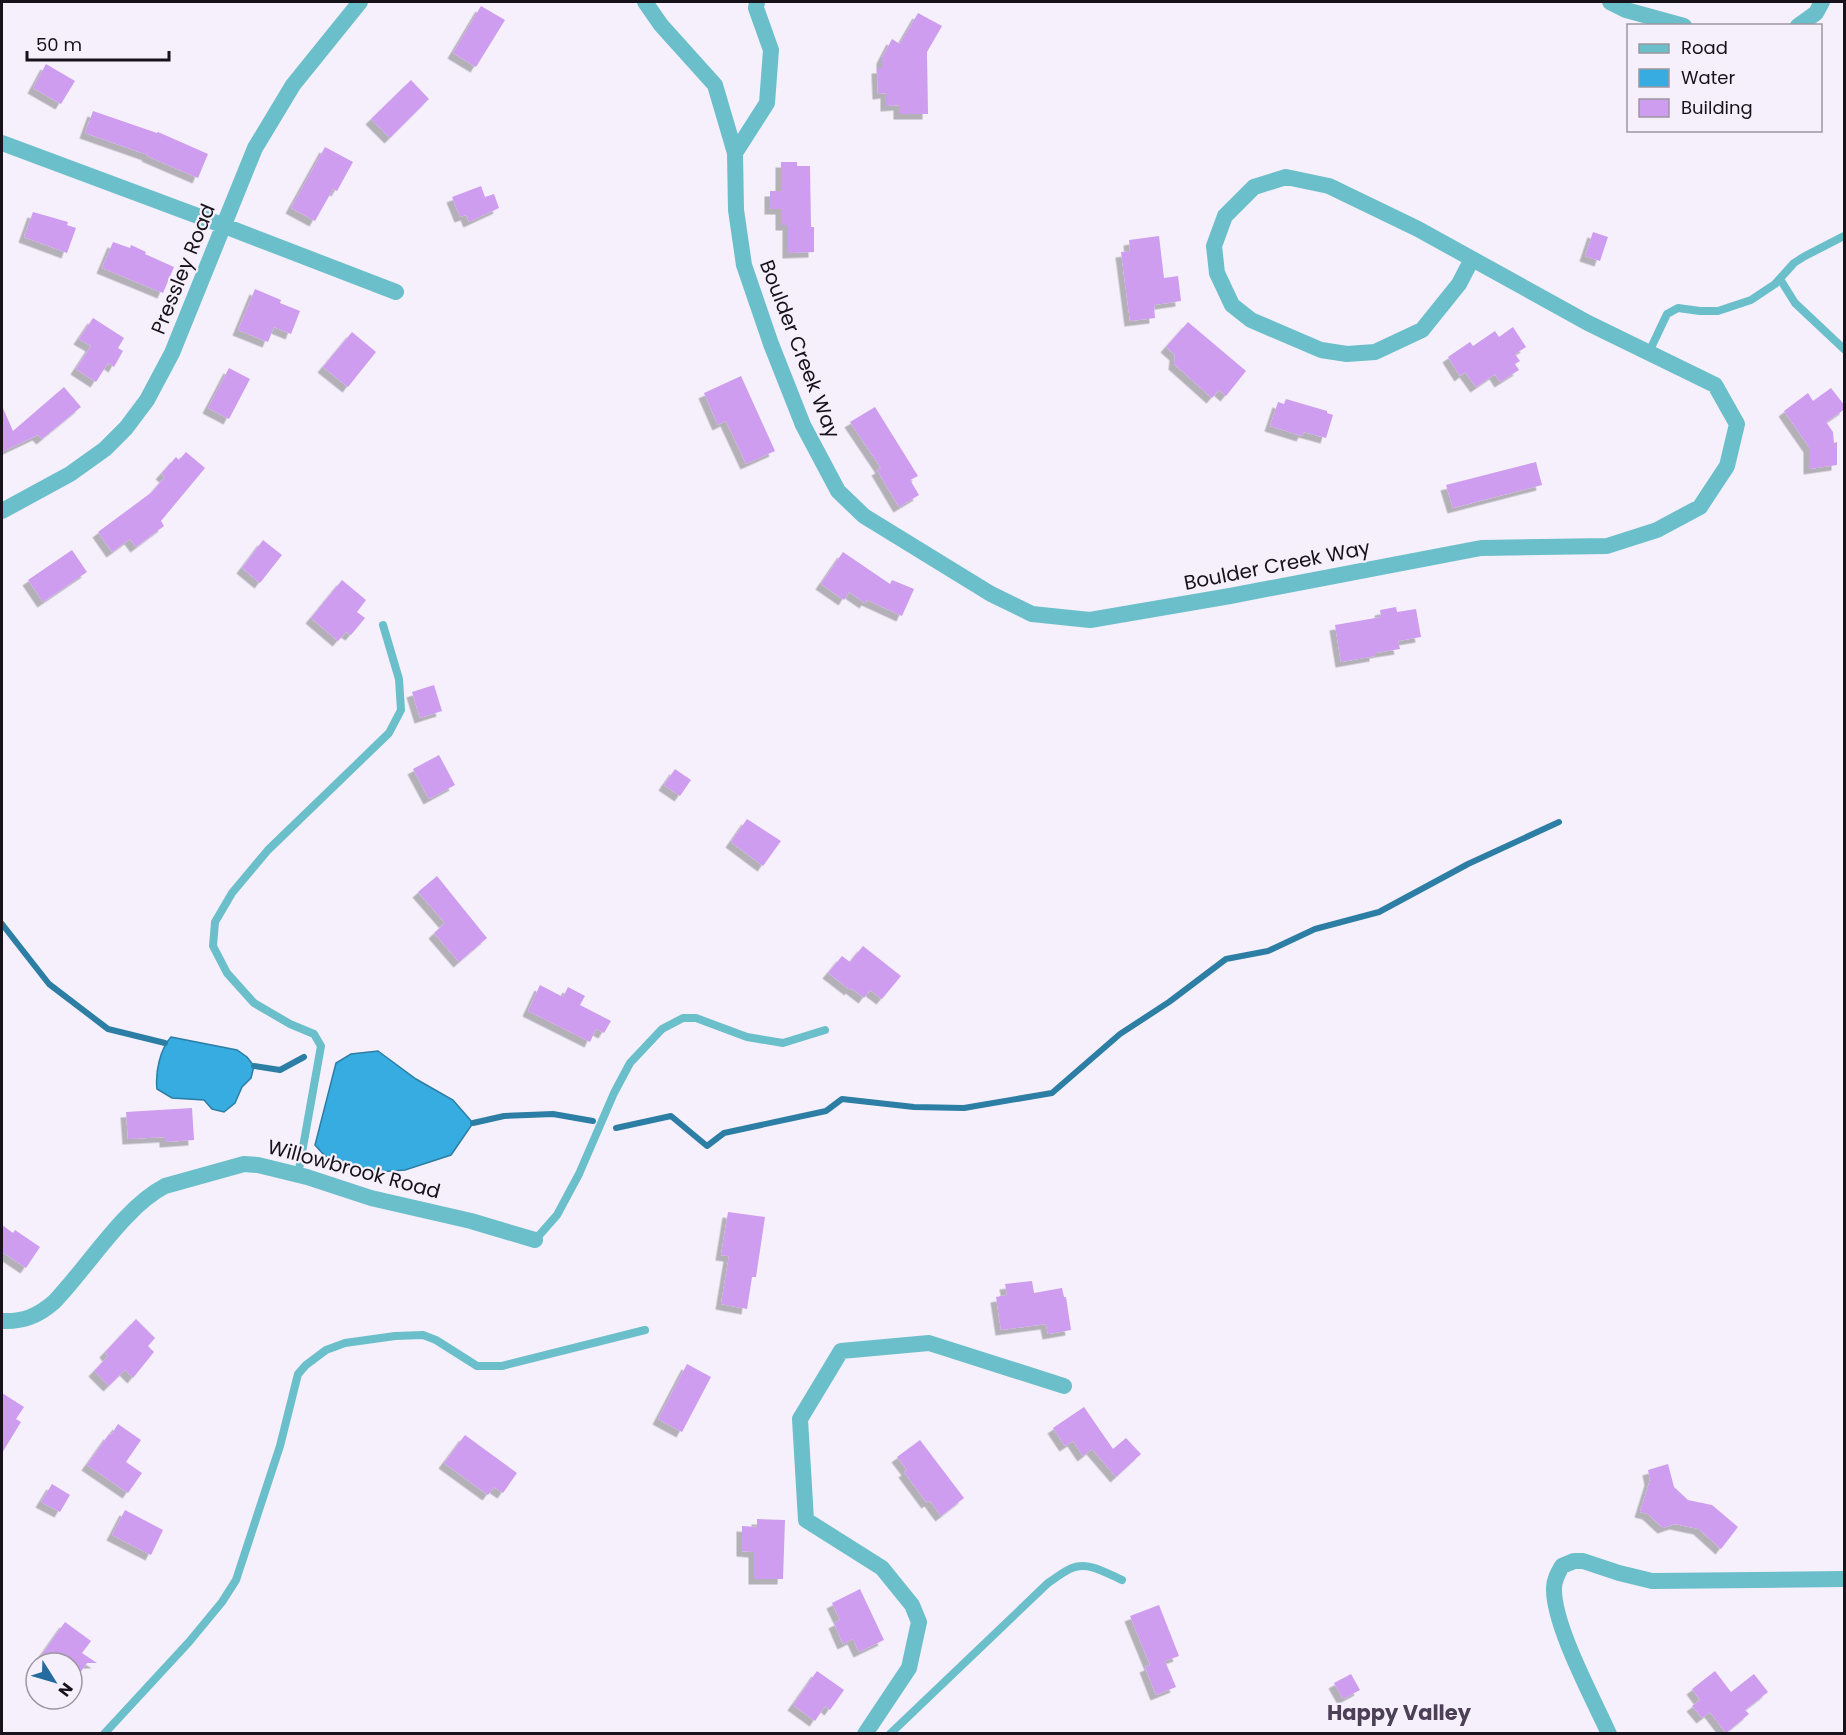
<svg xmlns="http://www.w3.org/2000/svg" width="1846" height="1735" viewBox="0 0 1846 1735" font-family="Poppins,sans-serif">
	<defs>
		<filter id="shadow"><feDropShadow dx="-5.5" dy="5.5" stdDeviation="0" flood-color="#0004"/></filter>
	</defs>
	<rect width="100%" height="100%" fill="#f5f0fb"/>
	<path fill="#36ace0" stroke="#2d7ea5" stroke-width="1.5" d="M171 1037 237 1050 247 1057 254 1066 251 1078 242 1087 235 1103 224 1112 212 1109 204 1100 172 1098 157 1089C155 1073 160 1049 171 1037Z
		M378 1051 416 1079 453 1100 473 1123 451 1155 405 1170 379 1172 342 1167 324 1155 315 1145 336 1063 351 1054Z"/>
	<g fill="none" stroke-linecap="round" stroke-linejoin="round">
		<path stroke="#2d7ea5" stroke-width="6" d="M2 924 49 984 108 1029 165 1043
			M254 1066 280 1070 304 1057
			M473 1123 504 1116 553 1114 593 1121
			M616 1128 671 1116 707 1146 724 1133 826 1111 842 1099 914 1107 964 1108 1052 1093 1120 1034 1169 1002 1226 959 1268 951 1315 929 1379 912 1468 864 1559 822"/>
	</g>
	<path fill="#ce9def" filter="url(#shadow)" d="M481 6 505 20 476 67 453 53Z
		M918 13 942 26 927 52 928 114H899V105L886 106V93L878 94 877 68H882V58L892 39 900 44Z
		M46 64 75 81 61 104 33 88Z
		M411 80 429 99 390 138 371 119Z
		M93 111 157 133 158 132 208 154 198 178 147 156 148 155 85 133Z
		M325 147 353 162 337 191 333 189 315 221 291 208Z
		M781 162H797V166H810L811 227H814V252L788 253V225H781V209H770V191H781Z
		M481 186 485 197 494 194 499 208 469 222 466 215 460 217 452 197Z
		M33 212 68 222 67 225 76 228 67 253 24 237Z
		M1593 232 1608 237 1600 261 1585 256Z
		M1159 236 1164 278 1178 276 1181 301 1154 305 1155 318 1130 321 1121 252 1130 251 1129 240Z
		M113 242 130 248 131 245 146 252 145 254 174 267 163 293 102 268Z
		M255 289 281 300 280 303 300 311 291 334 274 327 268 342 238 330Z
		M93 318 124 338 118 348 123 351 114 367 108 363 96 382 76 369 91 346 79 339Z
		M1188 322 1246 371 1226 396 1219 390 1212 398 1174 364 1175 355 1166 347Z
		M1513 327 1526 347 1515 354 1520 361 1515 364 1519 370 1500 382 1495 374 1476 387 1465 372 1460 376 1448 357 1470 342 1473 346 1495 331 1499 337Z
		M352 332 376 352 348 387 323 367Z
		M229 368 250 379 229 419 208 408Z
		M741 376 775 451 746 464 726 421 718 425 704 393Z
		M64 387 81 407 42 439 38 435 2 452V406L13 431Z
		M1831 388 1845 406V409L1826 422 1833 432 1834 443 1837 442V465L1809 469V447L1784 411 1808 393 1813 401Z
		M1286 399 1327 411V413L1333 415 1326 438 1304 432 1302 436 1270 426 1278 402 1284 404Z
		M875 407 918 476 910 480 919 495 899 507 877 470 881 468 850 422Z
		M186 452 205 468 161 521 164 526 136 547 130 539 112 552 98 532 152 492 165 477 161 474 176 457 179 460Z
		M1536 462 1542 485 1453 508 1446 485Z
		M263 540 282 555 260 583 242 568Z
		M72 550 87 572 43 602 28 580Z
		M843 552 890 584 892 580 914 589 902 616 867 600 865 603 849 592 844 600 821 584Z
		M342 580 366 600 357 612 365 618 351 635 346 632 338 641 311 618Z
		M1396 607 1397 612 1416 609 1421 637 1398 641 1400 649 1375 653V656L1341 662 1335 625 1381 617 1380 610Z
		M434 685 442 711 420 718 412 692Z
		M439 755 455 785 429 799 413 769Z
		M675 769 691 780 680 796 664 785Z
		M747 819 781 841 763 866 731 842Z
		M437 876 487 938 459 962 434 933 445 923 418 892Z
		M863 946 901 976 882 999 870 990 864 998 851 988 850 990 828 973 842 956 850 962Z
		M540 985 563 997 568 987 585 996 580 1005 611 1021 604 1033 596 1029 590 1042 528 1011Z
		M192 1108 194 1140 165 1142V1137L128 1139 126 1112Z
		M728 1212 765 1217 756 1277H752L747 1309 721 1304 729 1256 721 1255Z
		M2 1225 13 1233 15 1230 40 1247 26 1268 2 1252Z
		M1032 1281 1034 1293 1062 1288 1064 1297H1066L1071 1330 1048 1334 1046 1324 1001 1330 996 1297 1007 1295 1005 1284Z
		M136 1319 155 1338 148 1346 154 1352 133 1378 125 1370 109 1386 94 1371 108 1356 105 1352Z
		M687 1364 711 1377 682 1432 658 1419Z
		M2 1393 24 1407 16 1419 21 1422 2 1453Z
		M1084 1407 1113 1449 1126 1438 1141 1454 1116 1477 1092 1449 1083 1456 1073 1441 1065 1446 1053 1428Z
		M118 1424 141 1440 126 1462 142 1473 128 1493 87 1465 109 1434 111 1435Z
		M465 1435 517 1473 503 1493 494 1487 488 1495 444 1463Z
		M920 1440 964 1498 941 1516 930 1501 927 1503 904 1472 907 1470 897 1457Z
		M1668 1464 1674 1487 1688 1500 1712 1505 1738 1527 1721 1549 1699 1529 1675 1524 1663 1528 1648 1514 1640 1512 1650 1480 1648 1470Z
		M52 1484 70 1495 60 1512 41 1502Z
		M125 1510 163 1530 151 1555 112 1535Z
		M757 1519 785 1520 783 1579H754V1552L742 1551V1526L757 1527Z
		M860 1589 884 1640 859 1652 853 1639 843 1644 834 1623 840 1620 832 1603Z
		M1159 1605 1179 1656 1165 1661 1176 1687 1156 1695 1145 1667 1150 1665 1130 1616Z
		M65 1622 91 1641 82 1653 97 1663H87L72 1684V1663H36Z
		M817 1671 844 1690 830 1710 825 1706 815 1721 793 1705Z
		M1715 1671 1731 1692 1754 1674 1768 1692 1745 1710 1749 1714 1726 1733 1710 1712 1702 1718 1692 1706 1700 1700 1692 1689Z
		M1351 1674 1360 1690 1343 1699 1334 1683Z"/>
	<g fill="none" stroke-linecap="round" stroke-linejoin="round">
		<path stroke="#6bbfcb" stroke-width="8" d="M1780 279 1795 303 1844 349
			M1649 352 1667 314 1678 308 1700 311H1718L1751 300 1775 284 1794 263 1805 256 1844 236
			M298 1175 321 1046 314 1034 290 1024 254 1003 227 973 213 946 215 922 232 893 268 850 389 733 401 710 399 679 383 625
			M535 1240 557 1215 579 1174 614 1093 630 1063 662 1029 683 1018H696L747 1037 783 1043 825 1030
			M104 1734 189 1642 222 1602 236 1580 280 1446 298 1374 306 1365 326 1350 345 1343 395 1336 423 1335 436 1340 477 1366H502L645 1330
			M890 1734 1048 1583C1056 1578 1064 1571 1072 1568 1089 1561 1108 1574 1122 1580"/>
		<path stroke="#6bbfcb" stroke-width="16" d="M645 2 661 25 715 85 735 153 736 210 744 265 771 344 803 425 838 491 864 516 991 594 1032 614 1090 620 1230 596 1481 548 1607 546 1657 530 1700 507 1727 466 1737 424 1715 385 1588 323 1418 229 1329 186 1286 177 1254 187 1225 216 1214 246 1217 273 1232 305 1251 320 1321 350 1347 354 1375 352 1422 330 1459 284 1472 259
			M1610 2 1626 10 1684 26
			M1798 26 1816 13 1822 2
			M2 143 222 225 396 292
			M735 153 767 103 771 50 756 8 757 2
			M2 511 70 474 105 449 126 428 147 400 172 353 255 148 293 85 360 2
			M2 1321C23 1322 38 1316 54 1302 87 1268 124 1207 165 1186L244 1164 258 1165 307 1177 371 1198 471 1221 535 1240
			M865 1734 909 1668 919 1622 912 1605 882 1568 806 1520 800 1419 841 1351 929 1343 1064 1386
			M1609 1734C1593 1698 1553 1625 1554 1588 1554 1580 1558 1573 1562 1566L1574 1561H1583L1619 1573 1652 1581 1844 1579"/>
	</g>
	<g text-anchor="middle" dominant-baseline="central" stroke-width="4.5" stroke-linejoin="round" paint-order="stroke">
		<g font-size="20" fill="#17121b" stroke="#f5f0fb">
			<text transform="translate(183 269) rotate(-68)">Pressley Road</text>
			<text transform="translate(800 349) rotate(69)">Boulder Creek Way</text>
			<text transform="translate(1277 565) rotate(-11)">Boulder Creek Way</text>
			<text transform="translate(354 1169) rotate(15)">Willowbrook Road</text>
		</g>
		<g font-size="21" font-weight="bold" fill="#4c4057" stroke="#f5f0fb">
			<text x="1399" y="1712">Happy Valley</text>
		</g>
	</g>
	<rect width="1846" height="1735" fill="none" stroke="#17121b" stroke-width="6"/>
	<rect x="1627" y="24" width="195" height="108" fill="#f5f0fb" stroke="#9c97a1" stroke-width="1.5"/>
	<rect x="1639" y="44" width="30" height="9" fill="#6bbfcb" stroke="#9c97a1" stroke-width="1.5"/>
	<text x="1681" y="54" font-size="18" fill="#17121b">Road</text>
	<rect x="1639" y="69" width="30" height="18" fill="#36ace0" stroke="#9c97a1" stroke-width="1.5"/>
	<text x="1681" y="84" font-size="18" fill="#17121b">Water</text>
	<rect x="1639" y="99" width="30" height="18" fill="#ce9def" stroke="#9c97a1" stroke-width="1.5"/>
	<text x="1681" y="114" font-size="18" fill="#17121b">Building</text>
	<g transform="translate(54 1681) rotate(127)"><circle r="28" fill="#f5f0fb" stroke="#9c97a1" stroke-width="1.5"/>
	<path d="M0-4.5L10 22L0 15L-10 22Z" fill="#246ca0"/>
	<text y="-9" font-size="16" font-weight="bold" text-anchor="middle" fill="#17121b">N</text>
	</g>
	<path d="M27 51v9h142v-9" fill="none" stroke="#17121b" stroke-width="3"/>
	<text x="36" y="51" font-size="18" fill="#17121b" stroke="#f5f0fb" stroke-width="4.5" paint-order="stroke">50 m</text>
</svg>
